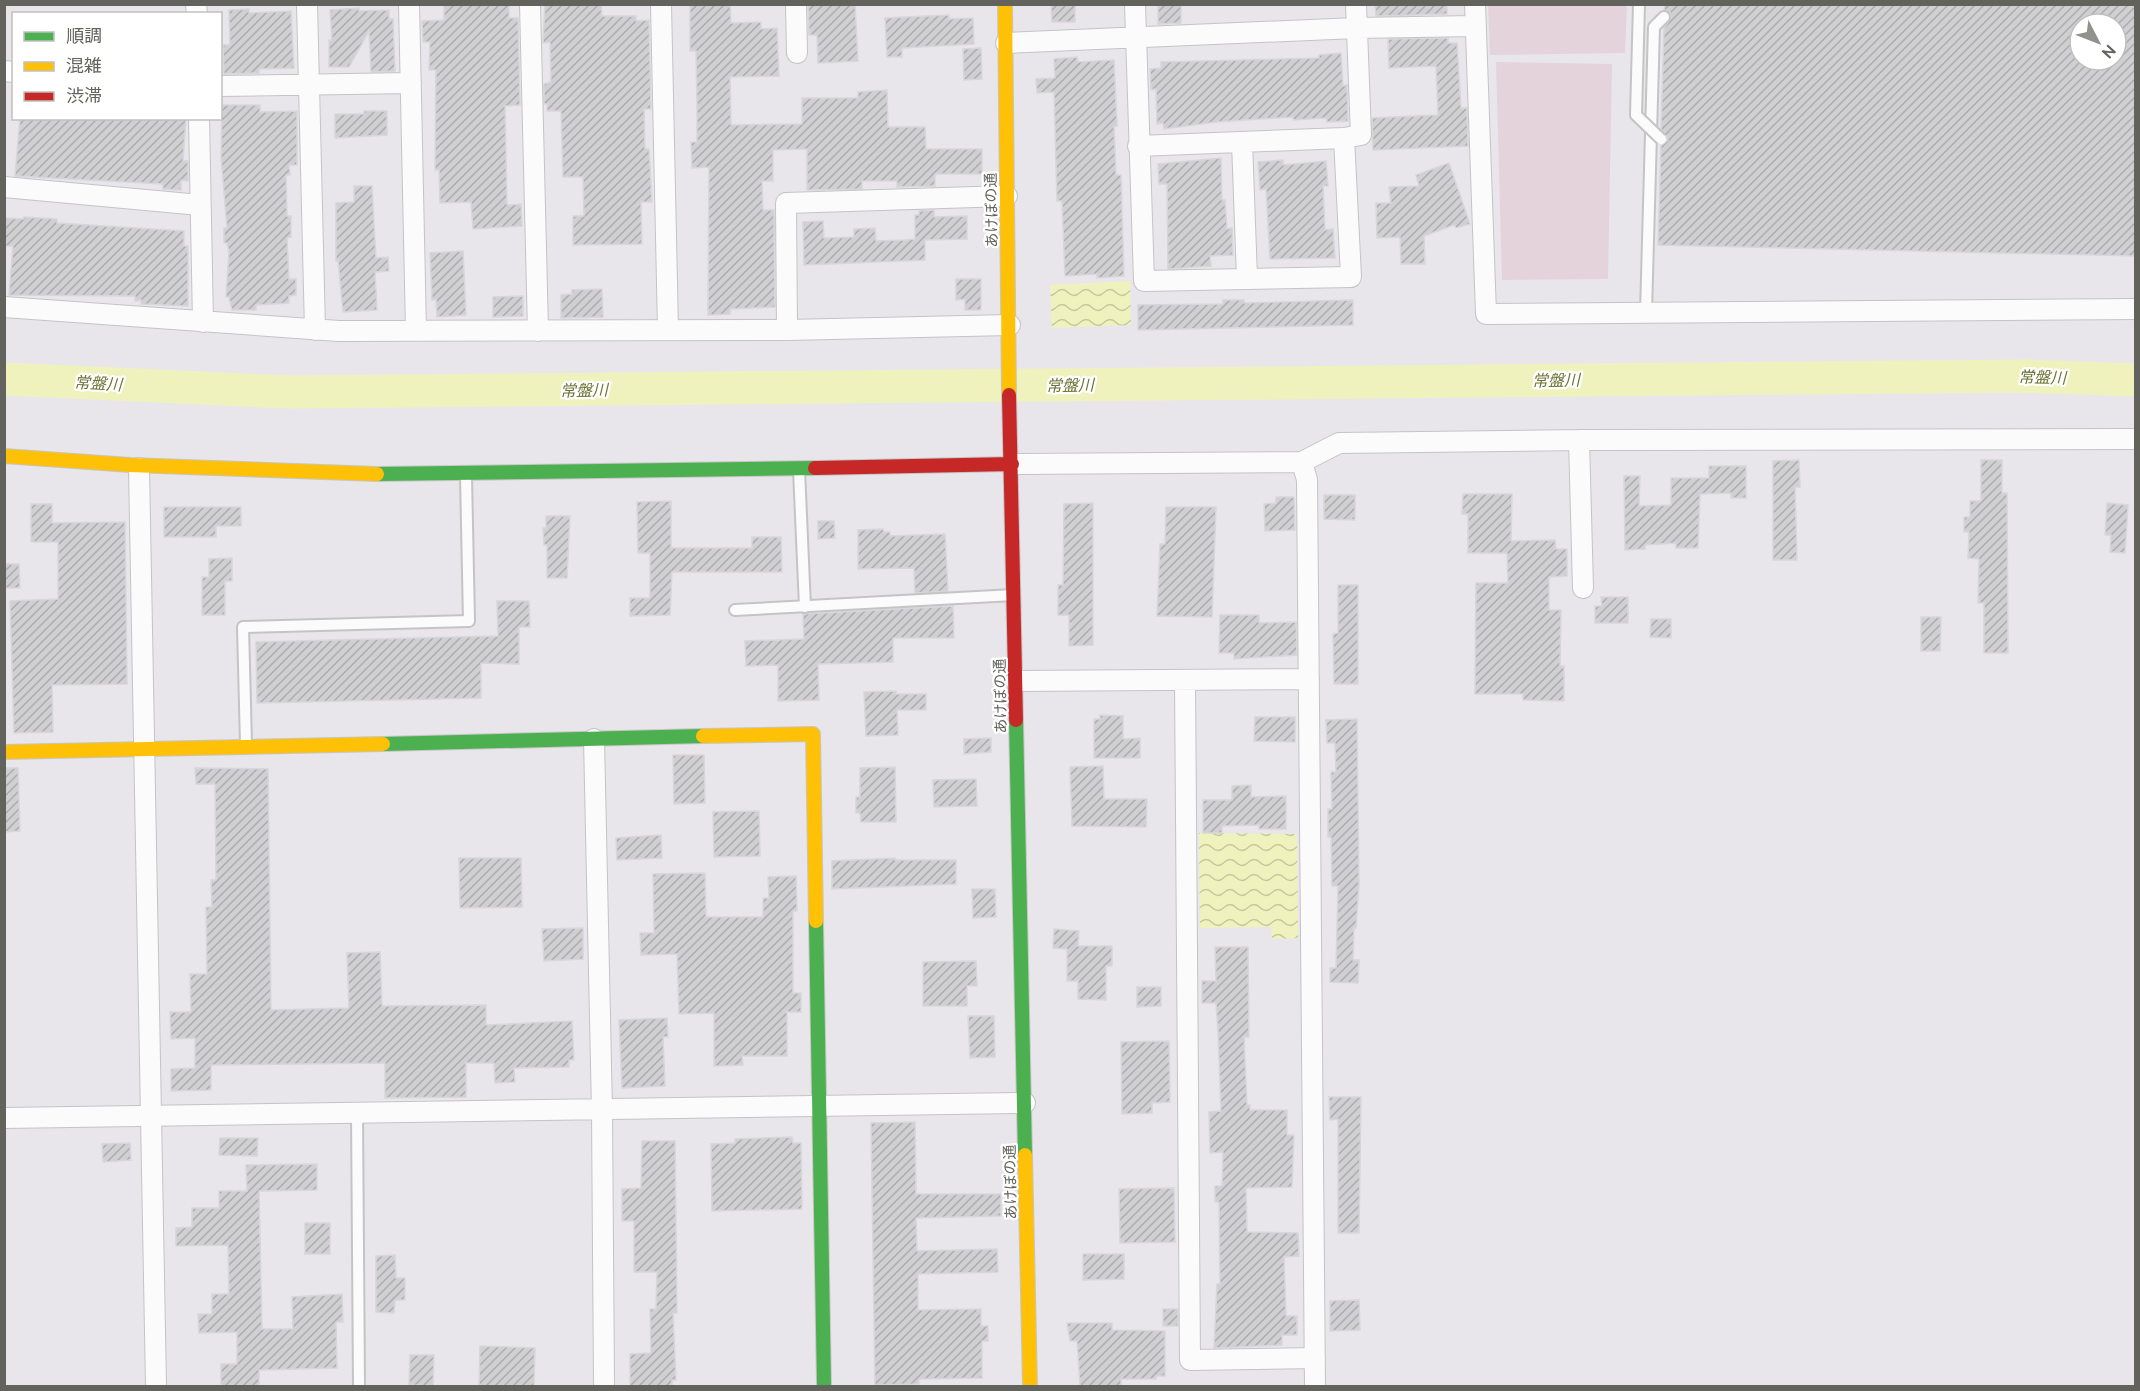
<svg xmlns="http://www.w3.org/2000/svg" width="2140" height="1391" viewBox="0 0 2140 1391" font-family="Ubuntu,'Noto Sans JP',sans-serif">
	<defs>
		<pattern id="water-waves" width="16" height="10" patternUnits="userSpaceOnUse" patternTransform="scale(1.5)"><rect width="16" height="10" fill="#f0f2be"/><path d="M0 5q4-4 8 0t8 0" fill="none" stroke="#c6c89e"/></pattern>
		<pattern id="building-hatch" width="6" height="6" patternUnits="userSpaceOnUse" patternTransform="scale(1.5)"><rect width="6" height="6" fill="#d0cfd2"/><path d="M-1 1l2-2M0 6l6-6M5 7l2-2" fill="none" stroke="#acacae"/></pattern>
	</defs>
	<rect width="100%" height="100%" fill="#e8e6eb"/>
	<path fill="#e5d3dc" d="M1488 5H1627L1625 53 1490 55Z
		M1496 62 1612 64 1608 279 1502 280Z"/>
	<path fill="url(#water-waves)" d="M1130 281 1131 325 1052 328 1050 285Z
		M1199 833 1297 834 1298 938 1272 939 1271 927 1200 928Z"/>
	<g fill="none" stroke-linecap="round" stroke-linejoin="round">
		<path stroke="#f0f2be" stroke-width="33" d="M4 379 288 392 2026 376 2136 380"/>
	</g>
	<path fill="url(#building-hatch)" stroke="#d7d6da" stroke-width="1.5" fill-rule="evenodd" d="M444 4H509V18H518L520 105 505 106 507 205 521 204 522 226 473 229 471 202 440 203 439 170H435L436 70H429L430 42H423L422 21 444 20Z
		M545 4H601L602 16H636V21L649 20 651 109H644L645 149H649L652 202H641L642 244 573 245V216H584L583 177H563L561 111H547V104H544V84L551 82 550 42 543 43Z
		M690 4H730L731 23 761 22V29L777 28 779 76 730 77 731 125 802 124V98H858V92L887 90 888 127H925L926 149H982V174H935V186L897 187V181H862V189L807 190V149L773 150V181H762L763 210H774L775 307 730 309V314L708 315 709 167 692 168 691 142H697V105L696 51H690Z
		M808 4H855L858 61 818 63 817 35H809Z
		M1051 4H1075V22H1052Z
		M1158 4H1181V23L1158 24Z
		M1375 4H1447V14L1376 16Z
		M1665 4H2136V256L1658 245 1661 146 1668 140 1661 129 1664 28 1671 18 1670 12 1664 10ZM2080 24H2116V60H2080Z
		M359 8V11L389 10V19H393L395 71 371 72 369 31 349 67H329V40H332L330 10Z
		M249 9V13L291 11 294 68 259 69V73L224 74 223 45H230L229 10Z
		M949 15V19L973 18 974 44 902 48V57H887L885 18Z
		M1448 38V43H1457L1461 108H1467L1468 146 1373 150 1372 118 1438 115 1436 66 1389 68 1388 39Z
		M981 48 982 79 964 80 963 49Z
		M1341 53 1343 86 1347 85 1348 121 1327 122 1326 118 1293 120V117L1216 122 1164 129 1163 123 1157 124 1156 89 1151 90 1150 69 1161 68V62L1319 58V55Z
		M1077 57 1078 62 1114 60 1117 126H1114L1116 175H1121L1124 276 1097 278V274L1065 276 1062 201H1057L1054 92 1037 93 1036 79 1055 78 1054 59Z
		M222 105H260V112L297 111V165H289L290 175H286L287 216H291V237L287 238 289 279H296V295L289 296V303L256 305V310H232L229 297H226L229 252 227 243H224V228H227L221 157Z
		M364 111H387V135L335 138V114H364Z
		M20 118H186L183 161H188V181L181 180V190L163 189V184L15 176Z
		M1221 158 1222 200H1225L1227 229 1232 228 1233 255 1210 256 1211 266 1168 269 1167 184H1159L1158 164Z
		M1283 160V165L1326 161 1328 186H1323L1325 230 1333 229 1335 258 1270 259 1266 189 1260 190 1258 162Z
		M1449 163 1470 224 1456 228 1454 225 1424 236 1425 264H1401L1400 237 1377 238 1376 203H1391L1389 187 1419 186 1416 175Z
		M354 186H372L376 258 388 257 389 271 375 272 377 310 343 312 338 260 336 261V203L354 202Z
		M934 210V217L967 216V239L925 240V260L804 265 803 222 823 221 824 238 854 237V229L875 228 876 241 905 240 915 239V215H919V211Z
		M24 217 57 219V223L184 231V246H188V306L141 304V300L135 301V296L9 295 13 246H4V218L24 219Z
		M463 251 466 315 437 317 436 299 432 300 430 253Z
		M956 279H981V310H965V299L956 300Z
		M602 289 603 317 561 318V295L572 294V290Z
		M523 296V316L493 317V297Z
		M1223 300H1244V303L1353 300V325L1138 330V305L1223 304Z
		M1799 460 1800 487H1795L1797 560H1773V461Z
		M1981 460H2002V493H2007L2008 653H1984V603H1978L1979 559 1968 558 1969 532H1964V517H1970V501H1981Z
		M1709 466H1746V498H1731V493L1700 494 1698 548H1676V543L1645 545V549L1625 550 1624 476H1640L1639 506 1671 505V478H1709Z
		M1463 494H1512L1511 541 1555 540 1556 549H1567V576L1549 577V610H1561L1560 666H1564V701L1523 700V694H1475L1476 583H1508L1507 553H1468V514H1462Z
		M1324 495H1355V520L1324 519Z
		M1276 497H1294L1295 530 1265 531 1264 504 1276 503Z
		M671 501V548H752V537H781L782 572H672L670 615 630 616V598H650V553H638L637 502Z
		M1093 503V645L1069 646V615H1058V585H1063L1064 504Z
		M2107 503 2128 505 2125 553 2110 552 2111 535H2105Z
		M31 504H52V523L125 522 127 684 52 685 53 732 14 733 10 601 58 599V542H31Z
		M164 507H241V526H216V537H164Z
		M1166 507H1216L1212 617 1157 616 1160 544H1165Z
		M546 516H570L567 578H547V545H544L543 528H546Z
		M818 521H834L835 538 818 539Z
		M883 529 884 532H890V536L945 534 948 591 915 593 914 568 858 569V530Z
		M232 558V581H225V615H202V577H209V559Z
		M4 564H19L20 588H4Z
		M1338 585H1358V684H1334L1333 634 1338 633Z
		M1601 597H1628V623H1595V606H1602Z
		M497 601H529L530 627H519V664L481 663V698L257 703 256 642 498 636Z
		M953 606 954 638H893V662L818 664 819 700 778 701V665L746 666 745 641 804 639 803 614Z
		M1220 615H1259V623L1296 622 1297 655 1234 659V653H1219Z
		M1921 617H1941L1940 651H1921Z
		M1651 619H1671V638L1650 637Z
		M896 691V694H926V710H897L898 735 866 736 864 692Z
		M1100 715 1123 716V739L1140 738V758H1094V719H1100Z
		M1255 717H1295V742L1254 741Z
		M1357 719 1359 885 1356 928H1354L1353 960H1359L1358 983 1330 982V968H1336L1338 886H1332L1331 837H1328V809H1332L1331 772H1336L1335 743H1327L1326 720Z
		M991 738V752L964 754V739Z
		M673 755H704L705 803 674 804Z
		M1103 766 1104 799H1147L1146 827 1072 826 1070 767Z
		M895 767 896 822H861L860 813H856V797H860V768Z
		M4 768H18L20 831 4 832Z
		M195 768 268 769 271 1010 349 1008 347 953 380 952 382 1006 486 1005V1025L572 1021 574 1060H569V1067L514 1068 515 1082 495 1083 494 1063H466V1097L385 1098V1063L211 1065V1090L171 1091V1069L195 1068V1038L171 1039 170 1012H191L190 974H207L206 907H212L211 880H216L215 784H196Z
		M976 779 977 806 934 807 933 780Z
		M1251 785V797L1286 796V829H1259V825L1222 826V833H1203V800H1232V786Z
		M759 811 760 856 714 857 713 812Z
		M661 835 662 858 617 860 616 838Z
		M459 858H521L522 907 460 908Z
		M895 858V860H956V884L832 889V861Z
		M705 873 706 917H763V898H769L768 877 796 876 797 911H793V993H801V1012H787V1056H742L743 1065 714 1066V1013L679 1014 677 954 641 955 640 933H654L653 874Z
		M972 889H995L996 917 973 918Z
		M583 928V959L544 961 542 929Z
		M1054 929 1079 931 1078 946H1112V966H1106V1000L1078 999V981H1067V949L1053 948Z
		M1215 947H1248L1249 1037H1244L1247 1105H1250V1110H1287V1135H1294L1292 1187 1246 1188 1247 1232 1298 1233 1299 1256 1284 1257 1286 1316H1297V1335H1282V1345L1214 1348 1217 1284H1220L1219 1202H1215V1186H1222L1223 1152 1210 1153 1209 1112 1221 1111 1218 1031 1216 1003H1202V981H1216Z
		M976 961 977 986H967V1006H923V962Z
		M1137 987H1161V1006L1137 1007Z
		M968 1016H994L995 1057 970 1058Z
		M667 1018 668 1037H663L665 1086 622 1088 619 1020Z
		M1169 1041 1170 1102 1152 1103V1113L1122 1114 1121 1042Z
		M1329 1097H1361L1359 1233H1338V1119L1330 1120Z
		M915 1122 916 1194H1001V1216L916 1218 917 1251 997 1249 998 1272 918 1274V1310L981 1309V1326H988V1341H982V1378L919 1379V1384L875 1385 871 1123Z
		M792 1137 793 1143H801L802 1209 712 1211 711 1144 735 1143V1139Z
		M220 1138H258L257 1156 219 1155Z
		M642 1141H675L677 1313H673L676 1380H672V1386H630V1354L651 1353 650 1309H656L657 1272H634V1221H622V1189L641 1188Z
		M130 1143 131 1160 103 1162 102 1144Z
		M317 1164V1190L259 1191 262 1329H293L292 1297 342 1294 343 1322H336L337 1368 259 1370V1386H221V1364H237V1332L199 1333 198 1314H212V1294H229L228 1245 176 1246V1228L192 1227V1208H219V1191H247L246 1165Z
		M1174 1188 1175 1242 1120 1243 1119 1189Z
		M305 1223H330V1254H305Z
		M1083 1254H1124V1279L1083 1280Z
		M395 1255 396 1278H405V1300H395L394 1313 376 1312V1256Z
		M1359 1300 1360 1330 1330 1331V1301Z
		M1163 1309H1178V1326H1163Z
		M1067 1323H1112V1330L1165 1331V1376H1156V1379H1121V1386H1080L1077 1341H1070Z
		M480 1346 535 1348 534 1386H479Z
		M410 1355H434L433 1386 409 1385Z"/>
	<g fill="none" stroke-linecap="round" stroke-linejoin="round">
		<defs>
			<path id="lane" d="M1646 312 1654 27 1664 17
				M799 470 805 607
				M735 610 1014 595
				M246 744 243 627 469 621 466 476
				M357 1113 359 1386"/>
			<path id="street" d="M196 4 197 14
				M307 4 315 330
				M409 4 416 331
				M530 4 538 331
				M661 4 668 330
				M796 4 797 53
				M1135 4 1144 281 1351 277 1344 138 1361 135 1356 4
				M1475 4 1486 314 2136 309
				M1006 43 1356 28 1475 26
				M4 71 14 72
				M220 86 411 83
				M199 118 203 322
				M1242 142 1247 278
				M1138 146 1344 138
				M4 187 200 205
				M4 307 339 331 787 330 1010 325
				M787 330 786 203 1007 196
				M1579 440 1583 588
				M1302 462 1307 480 1315 1386
				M1012 464 1302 462 1339 443 1579 440 2136 439
				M139 468 156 1386
				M1185 680 1190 1360 1315 1358
				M1016 681 1309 679
				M594 739 602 1111 604 1386
				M4 1118 1025 1103"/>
			<path id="fast" d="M377 474 815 468
				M1016 720 1025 1155
				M383 744 703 736
				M816 921 824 1386"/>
			<path id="slow" d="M1005 4 1009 395
				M4 456 130 465 377 474
				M703 736 813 734 816 921
				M4 752 383 744
				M1025 1155 1030 1386"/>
			<path id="jam" d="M1009 395 1016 720
				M815 468 1012 464"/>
		</defs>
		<use href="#lane" stroke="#c4c4c4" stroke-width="14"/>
		<use href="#street" stroke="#c4c4c4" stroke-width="22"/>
		<use href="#fast" stroke="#c6c6c5" stroke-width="16"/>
		<use href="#slow" stroke="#c6c6c5" stroke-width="16"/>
		<use href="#jam" stroke="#c6c6c5" stroke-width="16"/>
		<use href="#lane" stroke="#fcfbfc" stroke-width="10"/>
		<use href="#street" stroke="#fcfbfc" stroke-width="20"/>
		<use href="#fast" stroke="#4caf50" stroke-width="14"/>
		<use href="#slow" stroke="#ffc107" stroke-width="14"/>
		<use href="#jam" stroke="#c62828" stroke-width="14"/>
		<defs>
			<path id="lane-bridge" d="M1639 4 1636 115 1661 139"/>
		</defs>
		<use href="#lane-bridge" stroke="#c4c4c4" stroke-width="14" stroke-linecap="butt"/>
		<use href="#lane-bridge" stroke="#fcfbfc" stroke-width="10"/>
	</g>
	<g text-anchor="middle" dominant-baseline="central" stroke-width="4.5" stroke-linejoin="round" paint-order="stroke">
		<g font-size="15" fill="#62635c" stroke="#fff">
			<text transform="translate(991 210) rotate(-91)">あけぼの通</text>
			<text transform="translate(1000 696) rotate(-91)">あけぼの通</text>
			<text transform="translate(1010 1182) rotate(-91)">あけぼの通</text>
		</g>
		<g font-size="16" font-style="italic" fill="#6d7536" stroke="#fff">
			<text transform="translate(2042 377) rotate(1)">常盤川</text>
			<text transform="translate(1556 380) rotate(-1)">常盤川</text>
			<text transform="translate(98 383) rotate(3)">常盤川</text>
			<text transform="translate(1070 385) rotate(-1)">常盤川</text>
			<text transform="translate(584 390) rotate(-1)">常盤川</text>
		</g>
	</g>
	<rect width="2140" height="1391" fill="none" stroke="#62635c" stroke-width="12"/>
	<rect x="12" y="12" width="210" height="108" fill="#ffffff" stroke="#c0c1be" stroke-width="1.5"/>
	<rect x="24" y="32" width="30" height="9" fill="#4caf50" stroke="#c0c1be" stroke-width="1.5"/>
	<text x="66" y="42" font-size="18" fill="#62635c">順調</text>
	<rect x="24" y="62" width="30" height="9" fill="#ffc107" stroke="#c0c1be" stroke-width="1.5"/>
	<text x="66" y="72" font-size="18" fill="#62635c">混雑</text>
	<rect x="24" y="92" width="30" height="9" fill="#c62828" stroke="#c0c1be" stroke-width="1.5"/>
	<text x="66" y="102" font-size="18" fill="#62635c">渋滞</text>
	<g transform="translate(2098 42) rotate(132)"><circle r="28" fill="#ffffff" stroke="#c0c1be" stroke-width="1.5"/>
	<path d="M0-4.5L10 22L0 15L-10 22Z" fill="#91918e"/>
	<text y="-9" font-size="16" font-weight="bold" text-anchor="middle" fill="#62635c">N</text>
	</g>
</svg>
